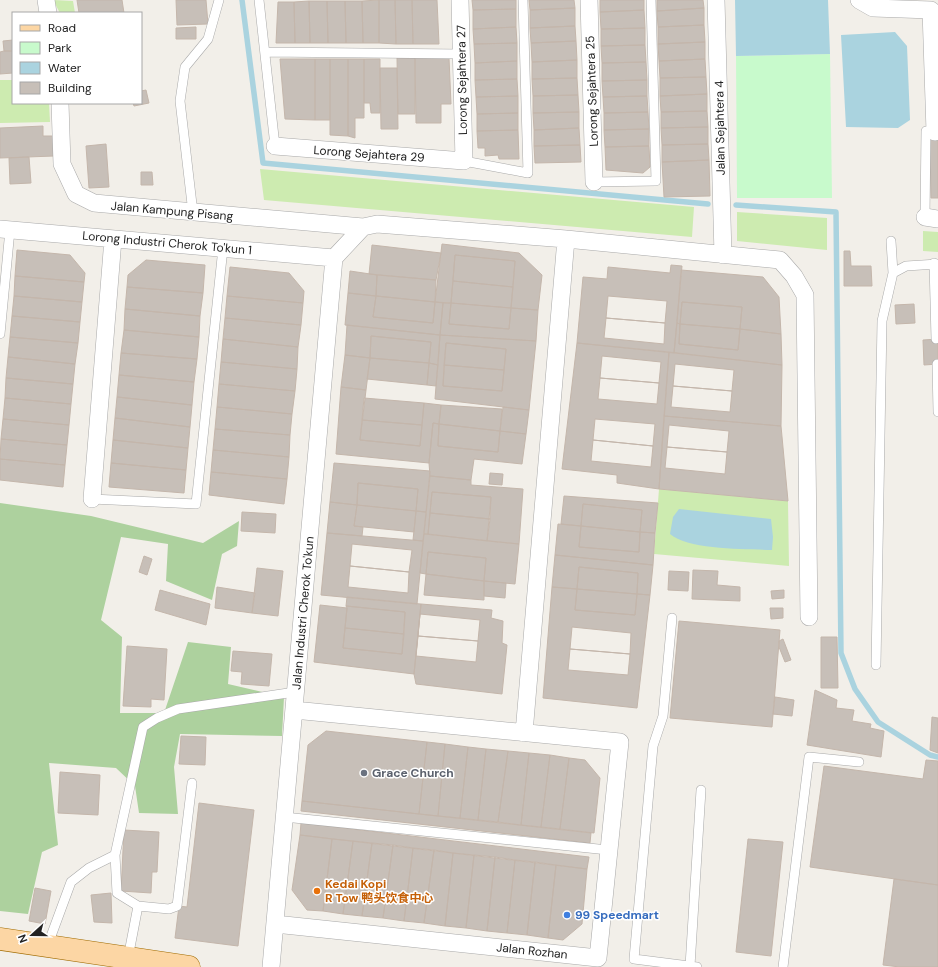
<svg xmlns="http://www.w3.org/2000/svg" width="938" height="967" viewBox="0 0 938 967" font-family="'DM Sans','Noto Sans SC',sans-serif">
	<rect width="100%" height="100%" fill="#f2efe9"/>
	<path fill="#cdebb0" d="M53 0 73 1 75 13H60Z
		M0 80H13V103H49L50 122 0 123Z
		M260 169 694 207 692 237 264 200Z
		M737 212 827 218V250L737 241Z
		M923 231 938 232V252L923 251Z
		M659 489 788 501 789 566 654 554Z"/>
	<path fill="#add19e" d="M0 503 91 516 203 543 239 521 237 546 222 554 212 600 166 581 168 544 121 537 101 620 122 637 120 713H164L188 642 231 647 228 684 284 697 282 736 180 734 174 767 178 814 139 813 135 786 116 768 49 763 58 845 42 852 28 914 0 911Z"/>
	<path fill="#c8facc" d="M830 54 832 198H737L736 56Z"/>
	<path fill="#aad3df" d="M735 0H828L830 54 736 56Z
		M895 32 907 46 910 120 898 128 846 127 841 35Z
		M679 509 771 519 773 537 772 550C747 549 688 550 670 534L673 517Z"/>
	<g fill="none" stroke-linecap="round" stroke-linejoin="round">
		<path stroke="#aad3df" stroke-width="5.5" d="M242 0 263 163 708 204
			M736 205 836 212 841 653 855 689 878 722 930 755 938 757"/>
	</g>
	<path fill="#c7bfb8" stroke="#c4b6ab" fill-rule="evenodd" d="M77 0H122L124 13H79Z
		M176 0H206L208 24 177 25Z
		M379 0V43H363L362 1Z
		M379 0H395L396 44 379 43Z
		M395 0H412L413 44H396Z
		M412 0H437L439 44H413Z
		M472 0H516V9L473 10Z
		M529 0H574L575 8 530 10Z
		M600 0H644V10L600 12Z
		M657 0H703L704 8 657 11Z
		M309 1H327L328 43H310Z
		M309 1 310 43H295L294 2Z
		M327 1H345L346 43H328Z
		M345 1H362L363 43H346Z
		M278 2H294L295 43H276Z
		M575 8V26L530 28V10Z
		M704 8V25L658 27 657 11Z
		M516 9V27L473 29V10Z
		M644 10 645 28 601 29 600 12Z
		M704 25 705 42 658 44V27Z
		M575 26 576 41 531 43 530 28Z
		M196 27V39H176V28Z
		M516 27 517 43 474 44 473 29Z
		M645 28V45L601 46V29Z
		M13 40V51H4L3 41Z
		M576 41 577 60 532 62 531 43Z
		M705 42V59L659 61 658 44Z
		M517 43V61L475 63 474 44Z
		M645 45 646 62 602 63 601 46Z
		M4 51H13V73L0 74V52Z
		M397 58H415V114H398Z
		M415 58H449L451 104H441V123H416Z
		M280 59H315V120L285 119Z
		M315 59H330V120H315Z
		M330 59H348V136L330 135Z
		M348 59H364V118H355V138L348 136Z
		M364 59H380V113H371L370 103H364Z
		M705 59 706 77 660 78 659 61Z
		M577 60V78L532 79V62Z
		M517 61V79L475 80V63Z
		M646 62 647 80 602 81V63Z
		M380 68H397L398 129H381Z
		M706 77 707 94 660 96V78Z
		M577 78 578 95 533 96 532 79Z
		M517 79 518 96 476 97 475 80Z
		M647 80V96L603 97 602 81Z
		M146 90 149 103 134 106 133 103H141V91Z
		M707 94V111L661 112 660 96Z
		M578 95 579 112 533 113V96Z
		M518 96V113L477 114 476 97Z
		M647 96 648 112 604 113 603 97Z
		M707 111 708 127 661 128V112Z
		M579 112V128L534 130 533 113Z
		M648 112 649 129 604 130V113Z
		M518 113V130L477 131V114Z
		M43 126V136H53L54 156 0 158V128Z
		M708 127V144L662 145 661 128Z
		M579 128 580 145 534 146V130Z
		M649 129V146L605 147 604 130Z
		M518 130 519 159H499L498 155 485 156V148H478L477 131Z
		M930 139 938 140V198H931Z
		M106 144 109 187 89 188 86 146Z
		M708 144 709 160 662 162V145Z
		M580 145 581 162 535 163 534 146Z
		M649 146 650 167 643 173 606 170 605 147Z
		M29 157 31 183 10 184 9 158Z
		M709 160 710 196 664 197 662 162Z
		M141 172H152L153 185H141Z
		M442 244 519 253 542 275 538 310 511 308 515 261 455 255 451 303 435 302Z
		M372 245 441 253 436 280 369 274Z
		M17 250 70 255 85 273 84 282 15 276Z
		M844 251H850L851 266H871L872 286H844Z
		M455 255 515 261 513 287 453 281Z
		M146 260 205 265 203 293 127 287 128 275Z
		M671 265 682 266 674 353 577 343 583 277 607 279 608 267 670 273Z
		M230 267 289 273 304 291 303 303 227 296Z
		M681 270 763 277 779 297 781 334 740 329 742 307 682 302 680 324 677 323Z
		M350 271 377 275 376 296 348 293Z
		M377 275 436 280 435 302 376 296Z
		M15 276 84 282 82 302 14 296Z
		M453 281 513 287 511 308 451 303Z
		M127 287 203 293 200 316 125 309Z
		M348 293 376 296 373 317 433 323 435 302 443 303 440 335 345 325Z
		M14 296 82 302 80 322 12 316Z
		M227 296 303 303 301 325 225 318Z
		M376 296 435 302 433 323 373 317Z
		M608 296 667 301 665 323 606 318Z
		M682 302 742 307 740 329 680 324Z
		M443 303H451L449 324 509 329 511 308 538 310 536 341 440 335Z
		M451 303 511 308 509 329 449 324Z
		M914 304 915 323 896 324 895 305Z
		M125 309 200 316 199 337 124 330Z
		M12 316 80 322 78 343 10 337Z
		M225 318 301 325 298 347 223 339Z
		M606 318 665 323 664 344 604 338Z
		M677 323 680 324 679 344 738 350 740 329 781 334 782 365 674 353Z
		M680 324 740 329 738 350 679 344Z
		M347 325 440 335 438 365 429 363 431 342 371 336 370 358 345 355Z
		M124 330 199 337 197 359 121 353Z
		M440 335 536 341 529 410 435 399ZM446 343 506 349 502 391 443 386Z
		M371 336 431 342 429 363 370 358Z
		M10 337 78 343 75 364 8 357Z
		M223 339 298 347 297 369 221 362Z
		M938 339V364L924 365 923 340Z
		M446 343 506 349 504 370 444 365Z
		M577 343 669 352 659 489 617 483V475L562 469Z
		M669 352 782 365 781 426 664 416Z
		M121 353 197 359 194 382 119 375Z
		M345 355 370 358 366 390 341 387Z
		M602 356 661 362 659 383 600 378Z
		M8 357 75 364 73 384 6 378Z
		M370 358 429 363 427 385 367 379Z
		M221 362 297 369 295 391 219 384Z
		M429 363 438 365 436 386 427 385Z
		M675 364 734 370 732 391 673 386Z
		M444 365 504 370 502 391 443 386Z
		M119 375 194 382 192 405 117 397Z
		M6 378 73 384 71 404 5 398Z
		M600 378 659 383 657 404 598 399Z
		M219 384 295 391 292 414 217 407Z
		M673 386 732 391 730 412 671 407Z
		M341 387 366 390 360 440 420 446 424 403 441 405 439 424 433 423 429 463 336 454Z
		M117 397 192 405 190 427 115 418Z
		M5 398 71 404 69 425 3 419Z
		M364 398 424 403 422 425 362 420Z
		M441 405 502 409 500 431 439 424Z
		M217 407 292 414 290 435 215 429Z
		M503 407 529 410 526 434 500 431Z
		M664 416 781 426 788 501 659 489Z
		M115 418 190 427 188 448 113 440Z
		M3 419 69 425 67 445 1 439Z
		M595 419 655 424 653 446 593 440Z
		M362 420 422 425 420 446 360 440Z
		M433 423 439 424 438 446 498 452 500 431 526 434 522 464 474 459 471 480 430 476 429 463Z
		M439 424 500 431 498 452 438 446Z
		M669 425 729 431 727 452 667 447Z
		M215 429 290 435 289 457 213 450Z
		M1 439 67 445 65 465 0 459Z
		M113 440 188 448 186 470 111 463Z
		M593 440 653 446 651 467 591 461Z
		M667 447 727 452 725 474 665 468Z
		M213 450 289 457 287 479 211 472Z
		M0 459 65 465 63 487 0 480Z
		M111 463 186 470 184 493 109 487Z
		M334 463 430 471 426 512 416 511 418 489 358 483 357 505 330 502Z
		M211 472 287 479 284 504 209 495Z
		M490 473 503 474 502 485 489 484Z
		M430 476 471 480V485L523 489 519 544 487 541 491 497 432 492 428 534H424Z
		M358 483 418 489 416 511 357 505Z
		M432 492 491 497 490 519 430 513Z
		M564 496 658 503 655 533 640 532 642 510 583 504 581 526 561 524Z
		M330 502 357 505 354 526 363 527 362 536 327 533Z
		M583 504 642 510 640 532 581 526Z
		M357 505 416 511 414 532 354 526Z
		M416 511 426 512 423 541 413 540Z
		M242 512 276 514 275 533 241 531Z
		M430 513 490 519 487 541 428 534Z
		M558 524 581 526 579 547 639 552 640 532 655 533 653 565 555 555Z
		M581 526 640 532 639 552 579 547Z
		M327 533 423 541 417 604 321 595Z
		M424 534 519 544 515 584 484 581 486 558 428 552 426 574 420 573Z
		M352 544 412 550 409 572 350 566Z
		M428 552 486 558 484 581 426 574Z
		M555 555 653 565 650 595 637 594 638 573 579 567 577 589 552 587Z
		M144 556 152 559 147 575 139 572Z
		M350 566 409 572 408 593 348 587Z
		M579 567 638 573 637 594 577 589Z
		M257 568 283 571 278 616 252 613Z
		M693 570 718 571 717 585 740 587V601L692 599Z
		M669 571 689 572 688 591 668 590Z
		M426 574 484 581V600L424 595Z
		M484 581 506 583 505 598 484 596Z
		M217 587 255 593 252 613 215 608Z
		M552 587 577 589 575 610 635 615 637 594 650 595 637 708 543 698Z
		M577 589 637 594 635 615 575 610Z
		M160 590 210 604 206 625 155 610Z
		M784 590V598L772 599 771 591Z
		M347 597 421 604 414 674 314 662 320 605 347 608 343 648 402 654 405 612 346 606Z
		M421 604 492 610 491 618 503 621 502 643 507 645 502 694 416 684 414 674Z
		M346 606 405 612 404 634 345 628 347 608Z
		M770 608H783V618L771 619Z
		M420 614 480 620 478 641 418 636Z
		M679 621 780 630 772 727 670 718Z
		M572 627 631 633 630 654 570 649Z
		M345 628 404 634 402 654 343 648Z
		M418 636 478 641 476 662 416 656Z
		M821 637H837L838 688H821Z
		M783 639 791 660 785 662 779 647V641Z
		M127 646 167 649 164 700 151 699V707L123 706Z
		M570 649 630 654 628 675 568 670Z
		M233 651 272 654 269 686 241 684 242 672 231 671Z
		M815 690 837 700 836 708 854 710 852 721 871 724 870 728 884 731 881 757 807 745Z
		M775 697 794 700 792 716 773 714Z
		M932 717 938 718V753L930 750Z
		M326 731 427 742 419 814 302 801 308 745Z
		M181 736 206 737 205 765 179 764Z
		M427 742 445 744 438 816 419 814Z
		M445 744 468 747 460 818 438 816Z
		M468 747 486 749 478 820 460 818Z
		M486 749 508 751 498 822 478 820Z
		M508 751 529 753 521 825 498 822Z
		M529 753 550 755 541 827 521 825Z
		M550 755 569 758 560 829 541 827Z
		M569 758 585 760 600 778 594 833 560 829Z
		M926 760 938 761V885L810 867 824 766 923 779Z
		M60 772 100 775 98 815 58 813Z
		M302 801 591 833 590 843 301 811Z
		M199 803 254 810 238 946 175 938 179 906 187 907Z
		M301 823 589 857 587 869 300 835Z
		M124 830 159 832 157 872H152L151 893 121 891Z
		M300 835 332 839 323 911 307 910 292 890Z
		M332 839 353 841 343 914 323 911Z
		M748 839 783 842 771 956 736 952Z
		M353 841 372 843 362 916 343 914Z
		M372 843 393 845 383 918 362 916Z
		M393 845 413 848 404 921 383 918Z
		M413 848 434 850 424 923 404 921Z
		M434 850 453 853 445 926 424 923Z
		M453 853 474 855 466 928 445 926Z
		M474 855 495 857 487 931 466 928Z
		M495 857 515 860 507 933 487 931Z
		M515 860 535 862 527 935 507 933Z
		M535 862 556 865 548 938 527 935Z
		M556 865 587 869 582 924 563 940 548 938Z
		M894 879 938 885V967H900L883 965Z
		M35 888 51 891 45 924 29 921Z
		M111 893 112 923 94 922 91 895Z"/>
	<g fill="none" stroke-linecap="round" stroke-linejoin="round">
		<defs>
			<path id="lane" d="M259 0 275 146
				M265 52 461 54
				M464 161 528 173 523 0
				M594 182 656 181 651 0
				M193 213 180 101 185 67 208 39 219 0
				M925 217 926 131 938 132
				M891 241 893 273
				M934 263 936 339
				M0 334 10 230
				M937 364 938 412
				M92 499 196 504 223 248
				M672 618 663 716 653 746 634 959 697 967
				M876 665 882 321 893 273 906 266 938 264
				M284 817 608 850
				M138 906 117 893 115 855 143 727 157 718 178 709 295 692
				M47 947 71 882 89 868 115 855
				M128 958 138 906 169 909 177 906 192 783
				M690 966 701 790
				M783 967 809 757 859 762"/>
			<path id="street" d="M46 0 48 13
				M589 0 594 182
				M716 0 723 255
				M859 0 873 8 931 10 935 132
				M60 103 62 164 76 194 94 203 363 227
				M275 146 464 161 460 0
				M925 217 938 219
				M0 229 334 258
				M334 258 363 227 377 224 566 239 780 260 794 276 805 295 809 617
				M92 499 113 239
				M524 733 566 239
				M275 924 598 958 620 742 294 710
				M271 967 334 258"/>
			<path id="primary" d="M0 939 189 967"/>
		</defs>
		<use href="#lane" stroke="#a9a9a9" stroke-width="10"/>
		<use href="#street" stroke="#a9a9a9" stroke-width="18"/>
		<use href="#primary" stroke="#a06b00" stroke-width="23"/>
		<use href="#lane" stroke="#fff" stroke-width="9"/>
		<use href="#street" stroke="#fff" stroke-width="17"/>
		<use href="#primary" stroke="#fcd6a4" stroke-width="22"/>
	</g>
	<circle fill="#6b7280" stroke="#fff" stroke-width="1.5" cx="364" cy="773" r="4"/>
	<circle fill="#e8710a" stroke="#fff" stroke-width="1.5" cx="317" cy="891" r="4"/>
	<circle fill="#3f7fe0" stroke="#fff" stroke-width="1.5" cx="567" cy="915" r="4"/>
	<g text-anchor="middle" dominant-baseline="central" stroke-width="3" stroke-linejoin="round" paint-order="stroke">
		<g font-size="12" fill="#222" stroke="#fff">
			<text transform="translate(462 80) rotate(-91)">Lorong Sejahtera 27</text>
			<text transform="translate(592 91) rotate(-92)">Lorong Sejahtera 25</text>
			<text transform="translate(720 128) rotate(-91)">Jalan Sejahtera 4</text>
			<text transform="translate(369 154) rotate(4)">Lorong Sejahtera 29</text>
			<text transform="translate(172 211) rotate(5)">Jalan Kampung Pisang</text>
			<text transform="translate(167 243) rotate(5)">Lorong Industri Cherok To'kun 1</text>
			<text transform="translate(303 613) rotate(-85)">Jalan Industri Cherok To'kun</text>
			<text transform="translate(532 951) rotate(6)">Jalan Rozhan</text>
		</g>
		<g font-size="12" font-weight="bold" fill="#5b616d" stroke="#fff" text-anchor="start">
			<text x="372" y="773">Grace Church</text>
		</g>
		<g font-size="12" font-weight="bold" fill="#c56008" stroke="#fff" text-anchor="start">
			<text x="325" y="884">Kedai Kopi<tspan x="325" dy="14">R Tow 鸭头饮食中心</tspan></text>
		</g>
		<g font-size="12" font-weight="bold" fill="#366cbe" stroke="#fff" text-anchor="start">
			<text x="575" y="915">99 Speedmart</text>
		</g>
	</g>
	<rect x="12" y="12" width="130" height="92" fill="#ffffff" stroke="#a7a7a7"/>
	<rect x="20" y="25" width="20" height="6" fill="#fcd6a4" stroke="#a7a7a7"/>
	<text x="48" y="32" font-size="12" fill="#222222">Road</text>
	<rect x="20" y="42" width="20" height="12" fill="#c8facc" stroke="#a7a7a7"/>
	<text x="48" y="52" font-size="12" fill="#222222">Park</text>
	<rect x="20" y="62" width="20" height="12" fill="#aad3df" stroke="#a7a7a7"/>
	<text x="48" y="72" font-size="12" fill="#222222">Water</text>
	<rect x="20" y="82" width="20" height="12" fill="#c7bfb8" stroke="#a7a7a7"/>
	<text x="48" y="92" font-size="12" fill="#222222">Building</text>
	<g transform="translate(32 935) rotate(249)" stroke="#ffffff" stroke-width="3" paint-order="stroke">
	<path d="M0-3L7 15L0 10L-7 15Z" fill="#222222"/>
	<text y="-6" font-size="11" font-weight="bold" text-anchor="middle" fill="#222222">N</text>
	</g>
</svg>
